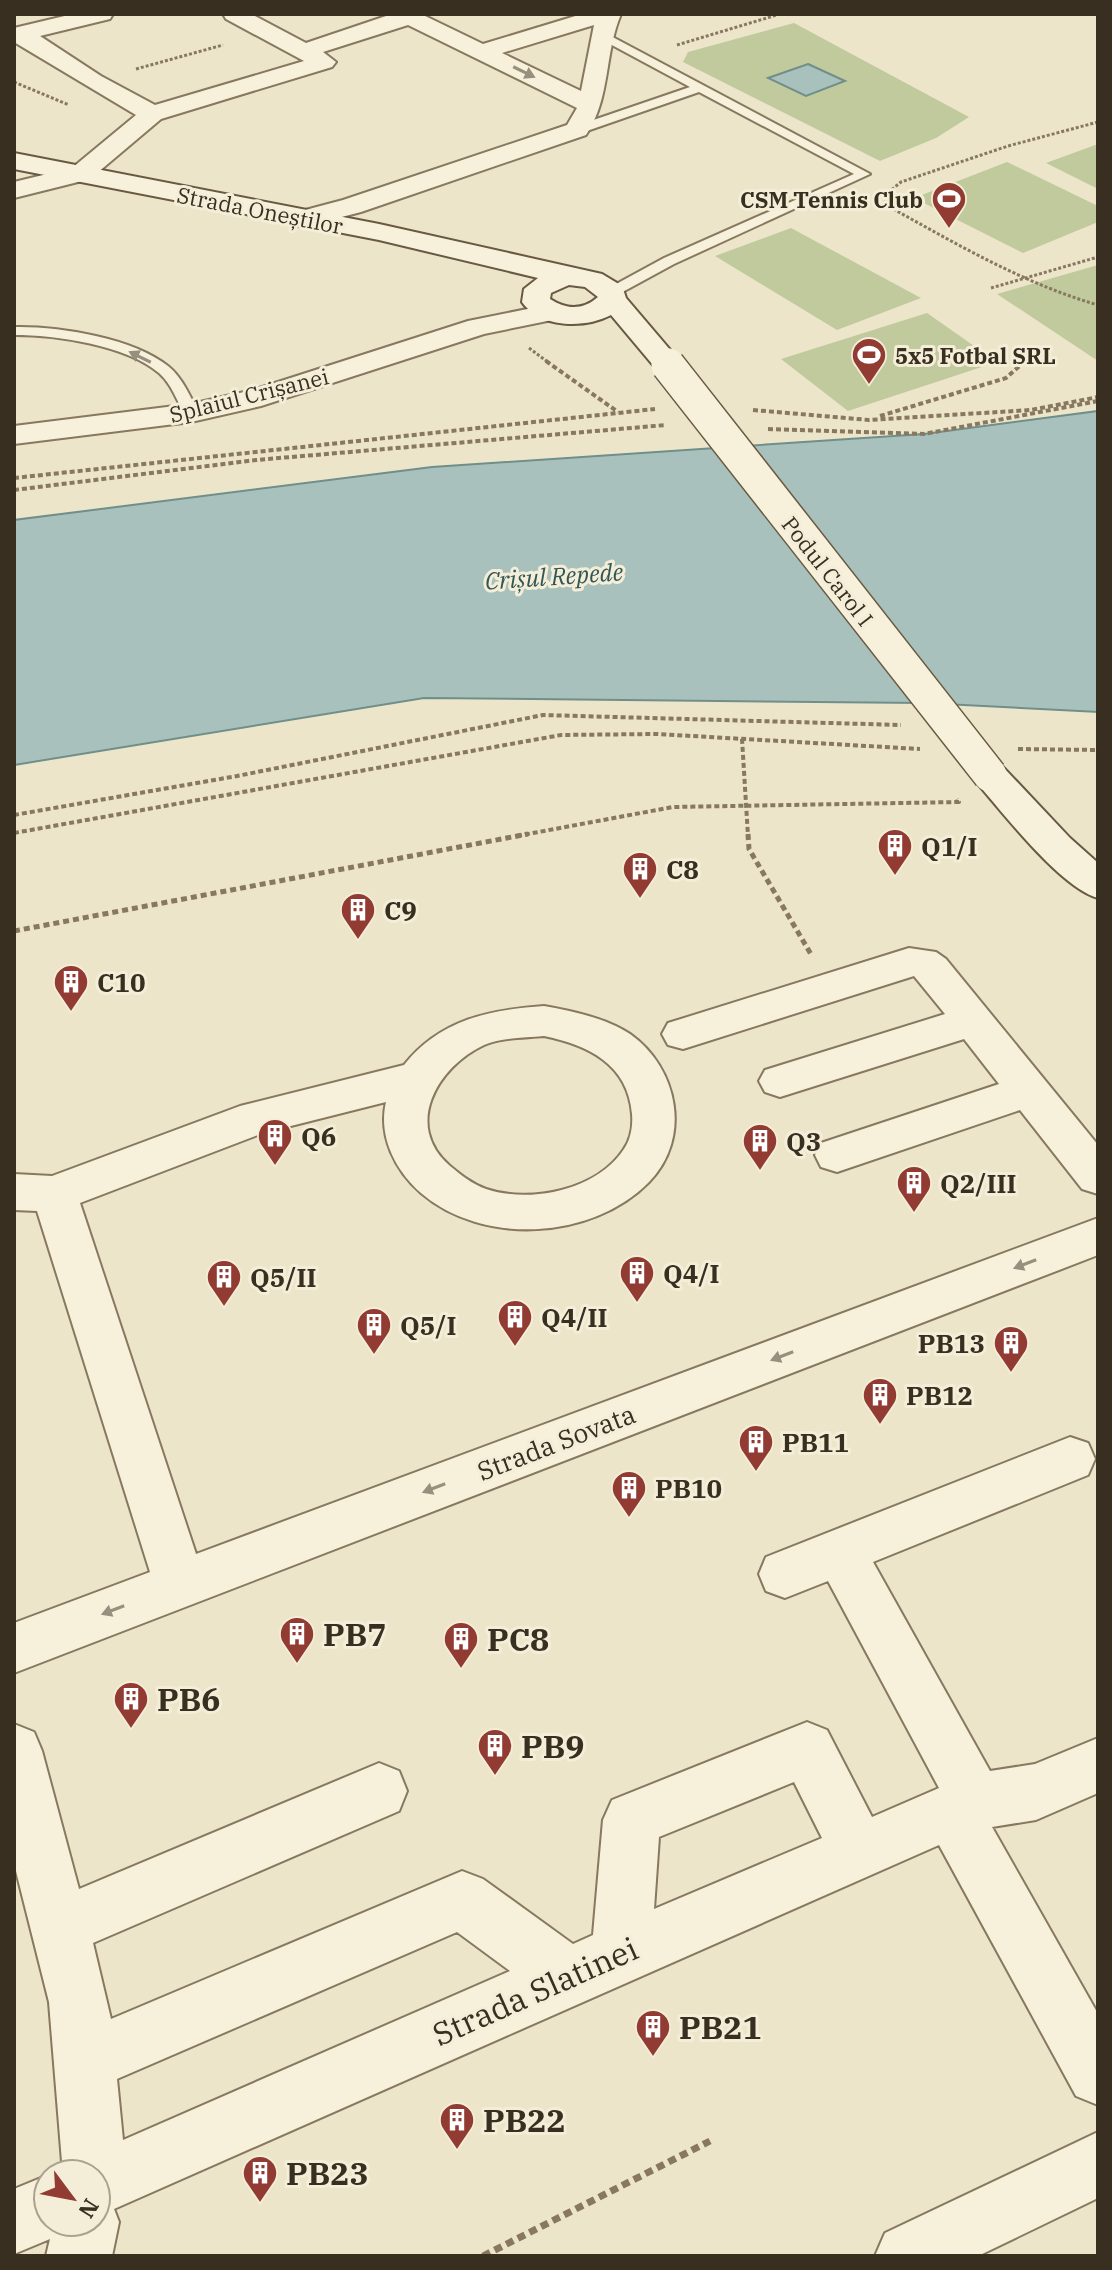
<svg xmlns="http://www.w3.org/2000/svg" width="1112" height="2270" viewBox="0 0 1112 2270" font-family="'IBM Plex Serif',serif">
	<rect width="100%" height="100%" fill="#ece5c9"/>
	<path fill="#c0ca9d" d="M794 23 969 117 936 138 880 161 683 62 688 52Z
		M1098 144V189L1046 163Z
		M1007 162 1098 206V222L1023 253 914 198Z
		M791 228 921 298 837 330 715 256Z
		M1098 265V361L997 294Z
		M927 313 997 362 848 411 781 359Z"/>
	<path fill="#a9c1bc" stroke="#708f8a" stroke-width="2" d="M808 64 845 81 806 96 768 78Z
		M1098 411V712L924 703 424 698 14 765V520L432 467 924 434Z"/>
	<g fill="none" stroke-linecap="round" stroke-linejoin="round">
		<defs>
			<path id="lane" d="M597 33H605L870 174 674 264 617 295H607V289L664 258 854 174 699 92 581 133H573V127L690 87 597 37Z
				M14 327C59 326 133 338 168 366 183 378 190 397 199 413L191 418 186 416C177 402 172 384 159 373 126 345 56 335 14 335Z"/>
			<path id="street" d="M73 14H113L110 19 40 36 101 76 155 105 304 61 226 19 223 14H251L306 43 392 14H421L483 44 582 14H621C604 54 611 98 586 135L361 212 303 227 294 225 290 219 294 213 343 200 567 125 577 108 408 25 323 52 336 62 332 67 161 119 90 179 14 198V182L72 168 136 115 14 42V28ZM594 25 581 91 502 53Z
				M552 304 562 306 566 312 562 318 484 334 261 406 191 422 14 444V426L191 404 253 390 468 321Z
				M909 948 936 952 946 959 1098 1145V1194L1082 1189 1020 1110 837 1172 821 1167 815 1155 821 1143 999 1084 964 1039 780 1097 765 1092 759 1081 765 1070 945 1014 914 976 683 1049 668 1045 662 1034 668 1023Z
				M544 1006C572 1011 606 1018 630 1034 678 1068 692 1138 649 1182 592 1240 483 1246 421 1193 395 1170 378 1136 386 1102L263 1133 80 1203 196 1554 1098 1218V1255L14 1673V1623L150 1572 37 1211 14 1210V1174L52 1176 240 1106 404 1065C440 1020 488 1010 544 1006ZM544 1036C588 1045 628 1064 632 1114 633 1125 631 1139 624 1149 597 1190 531 1204 486 1189 472 1184 461 1175 450 1166 403 1126 437 1067 484 1045 502 1037 525 1038 544 1036Z
				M1070 1437 1088 1443 1095 1459 1088 1475 873 1562 990 1771 1035 1764 1098 1738V1793L1036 1820 992 1827 1098 2014V2105L1076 2096 939 1845 114 2209 119 2222 112 2256H46L50 2239 14 2254V2189L48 2175V2222H96V2174H63L49 2002 14 1863V1724L34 1732 42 1751 79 1889 379 1763 399 1771 407 1791 399 1811 93 1943 111 2019 462 1871 483 1879 573 1944 593 1935 603 1820 612 1800 807 1722 827 1730 872 1817 939 1788 828 1581 785 1598 766 1591 759 1574 766 1557ZM794 1782 822 1838 654 1909 659 1837ZM457 1932 510 1971 123 2140 117 2079Z
				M1098 2132V2198L978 2256H875L885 2233Z"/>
			<path id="secondary" d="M14 153 379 224 602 274 622 286 626 298 683 365 678 371 668 374 658 371 611 315C584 329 540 328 522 302L524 289 538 278 379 240 14 169ZM569 285 585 287 598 297C583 310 567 310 550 299L551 293Z
				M990 763 1003 767 1070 838 1098 863V898C1061 888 1004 814 977 783L971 775 977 767Z"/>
		</defs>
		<use href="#lane" stroke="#87785f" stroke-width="4"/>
		<use href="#street" stroke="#87785f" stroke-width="4"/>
		<use href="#secondary" stroke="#695942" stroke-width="4"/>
		<path stroke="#87785f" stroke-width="3" stroke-dasharray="3 2" stroke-linecap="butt" d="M677 45 780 14
			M136 69 223 45
			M14 82 69 105
			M1098 122 1008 146 901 182 885 195 886 205C955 243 1022 283 1098 305
			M991 288 1098 257
			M529 348 549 363
			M1023 363 1035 351"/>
		<path stroke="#87785f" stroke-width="4" stroke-dasharray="5 3" stroke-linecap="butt" d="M546 361 618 412
			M753 410 869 420 1031 410 1098 397
			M880 416 1006 378 1025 361
			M768 429 924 434 1098 401
			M14 478 655 409
			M14 490 256 460 666 425
			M742 739 748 836
			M1018 749 1098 750
			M14 815 237 776 543 715 901 725
			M14 833 561 735 657 734 920 749
			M517 836 673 807 959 802 957 799"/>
		<path stroke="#87785f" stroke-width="5" stroke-dasharray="6 4" stroke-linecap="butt" d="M748 834 749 849 812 956
			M14 931 528 834"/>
		<path stroke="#87785f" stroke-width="7" stroke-dasharray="8 5" stroke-linecap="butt" d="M483 2256 710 2141"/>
		<use href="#lane" fill="#f7f1dc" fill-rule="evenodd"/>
		<use href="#street" fill="#f7f1dc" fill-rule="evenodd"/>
		<use href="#secondary" fill="#f7f1dc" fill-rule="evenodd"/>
		<defs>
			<path id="secondary-bridge" d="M668 365 990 775"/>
		</defs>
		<use href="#secondary-bridge" stroke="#695942" stroke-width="36" stroke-linecap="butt"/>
		<use href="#secondary-bridge" stroke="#f7f1dc" stroke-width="33"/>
	</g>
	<defs><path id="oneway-solid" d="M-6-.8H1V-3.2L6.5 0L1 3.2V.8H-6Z" transform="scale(2)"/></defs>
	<g fill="#98907e">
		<use href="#oneway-solid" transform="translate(524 72) rotate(26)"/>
		<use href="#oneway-solid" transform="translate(140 357) rotate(-154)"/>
		<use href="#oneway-solid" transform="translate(1025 1264) rotate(159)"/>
		<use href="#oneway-solid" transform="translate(782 1356) rotate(159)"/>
		<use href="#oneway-solid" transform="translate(434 1488) rotate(159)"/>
		<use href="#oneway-solid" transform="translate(113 1610) rotate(159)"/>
	</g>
	<defs>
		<symbol id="stadium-pin" viewBox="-11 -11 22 30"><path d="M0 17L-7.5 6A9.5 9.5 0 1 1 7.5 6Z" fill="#923b33" stroke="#f4eed8"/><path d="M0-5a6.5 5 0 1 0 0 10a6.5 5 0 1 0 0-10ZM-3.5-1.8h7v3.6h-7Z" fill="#fff"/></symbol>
		<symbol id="building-pin" viewBox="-11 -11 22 30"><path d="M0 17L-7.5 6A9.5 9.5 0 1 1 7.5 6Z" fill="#923b33" stroke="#f4eed8"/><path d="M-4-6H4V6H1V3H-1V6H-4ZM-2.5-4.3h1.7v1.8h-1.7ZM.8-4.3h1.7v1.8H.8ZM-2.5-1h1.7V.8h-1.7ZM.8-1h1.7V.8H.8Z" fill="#fff"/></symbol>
	</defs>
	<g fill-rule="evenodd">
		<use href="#stadium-pin" x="929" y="179" width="40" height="54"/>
		<use href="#stadium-pin" x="849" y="335" width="40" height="54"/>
		<use href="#building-pin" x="875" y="826" width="40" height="54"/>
		<use href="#building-pin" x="620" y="849" width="40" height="54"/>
		<use href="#building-pin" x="338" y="890" width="40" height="54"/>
		<use href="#building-pin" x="51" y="962" width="40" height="54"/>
		<use href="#building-pin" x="255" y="1116" width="40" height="54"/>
		<use href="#building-pin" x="740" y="1121" width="40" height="54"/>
		<use href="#building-pin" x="894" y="1163" width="40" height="54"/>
		<use href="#building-pin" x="617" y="1253" width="40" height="54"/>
		<use href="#building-pin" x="204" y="1257" width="40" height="54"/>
		<use href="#building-pin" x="495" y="1297" width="40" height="54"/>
		<use href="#building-pin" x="354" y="1305" width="40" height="54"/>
		<use href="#building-pin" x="991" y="1323" width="40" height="54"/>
		<use href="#building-pin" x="860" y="1375" width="40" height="54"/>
		<use href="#building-pin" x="736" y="1422" width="40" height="54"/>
		<use href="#building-pin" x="609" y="1468" width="40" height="54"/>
		<use href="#building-pin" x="277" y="1614" width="40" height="54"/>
		<use href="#building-pin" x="441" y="1619" width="40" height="54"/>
		<use href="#building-pin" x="111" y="1679" width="40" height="54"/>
		<use href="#building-pin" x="475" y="1726" width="40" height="54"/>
		<use href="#building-pin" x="633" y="2007" width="40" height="54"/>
		<use href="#building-pin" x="437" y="2100" width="40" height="54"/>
		<use href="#building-pin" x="240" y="2153" width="40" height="54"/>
	</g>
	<g text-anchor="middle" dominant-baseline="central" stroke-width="6" stroke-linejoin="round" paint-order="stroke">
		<g font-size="22" font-weight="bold" fill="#392f21" stroke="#f4eed8" text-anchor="end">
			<text x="923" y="199">CSM Tennis Club</text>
			<text x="895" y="355" text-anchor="start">5x5 Fotbal SRL</text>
		</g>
		<g font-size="22" fill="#392f21" stroke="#f4eed8">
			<text transform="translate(260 210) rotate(11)">Strada Oneștilor</text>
			<text transform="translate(249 395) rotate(-14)">Splaiul Crișanei</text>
			<text transform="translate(828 571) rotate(52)">Podul Carol I</text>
		</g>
		<g font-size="24" font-style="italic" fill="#325657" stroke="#f4eed8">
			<text transform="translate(554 576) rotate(-4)">Crișul Repede</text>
		</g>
		<g font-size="26" font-weight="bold" fill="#392f21" stroke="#f4eed8" text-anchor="start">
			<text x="921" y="846">Q1/I</text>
			<text x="666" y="869">C8</text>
			<text x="384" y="910">C9</text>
			<text x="97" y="982">C10</text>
			<text x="301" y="1136">Q6</text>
			<text x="786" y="1141">Q3</text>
			<text x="940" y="1183">Q2/III</text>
			<text x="663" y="1273">Q4/I</text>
			<text x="250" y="1277">Q5/II</text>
			<text x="541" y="1317">Q4/II</text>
			<text x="400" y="1325">Q5/I</text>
			<text x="985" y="1343" text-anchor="end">PB13</text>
			<text x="906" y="1395">PB12</text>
			<text x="782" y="1442">PB11</text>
			<text x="655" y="1488">PB10</text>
		</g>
		<g font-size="26" fill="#392f21" stroke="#f4eed8">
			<text transform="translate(556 1442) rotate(-21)">Strada Sovata</text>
		</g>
		<g font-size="32" font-weight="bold" fill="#392f21" stroke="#f4eed8" text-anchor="start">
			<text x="323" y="1634">PB7</text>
			<text x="487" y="1639">PC8</text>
			<text x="157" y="1699">PB6</text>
			<text x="521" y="1746">PB9</text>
			<text x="679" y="2027">PB21</text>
			<text x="483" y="2120">PB22</text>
			<text x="286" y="2173">PB23</text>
		</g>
		<g font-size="32" fill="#392f21" stroke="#f4eed8">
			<text transform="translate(535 1991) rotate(-24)">Strada Slatinei</text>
		</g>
	</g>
	<rect width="1112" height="2270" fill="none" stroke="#392f21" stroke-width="32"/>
	<g transform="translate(72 2198) rotate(122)"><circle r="38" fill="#f4eed8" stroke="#a9a28f" stroke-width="2"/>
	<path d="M0-6L14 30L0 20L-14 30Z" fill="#923b33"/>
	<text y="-12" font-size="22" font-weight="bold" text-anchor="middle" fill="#392f21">N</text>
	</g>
</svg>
